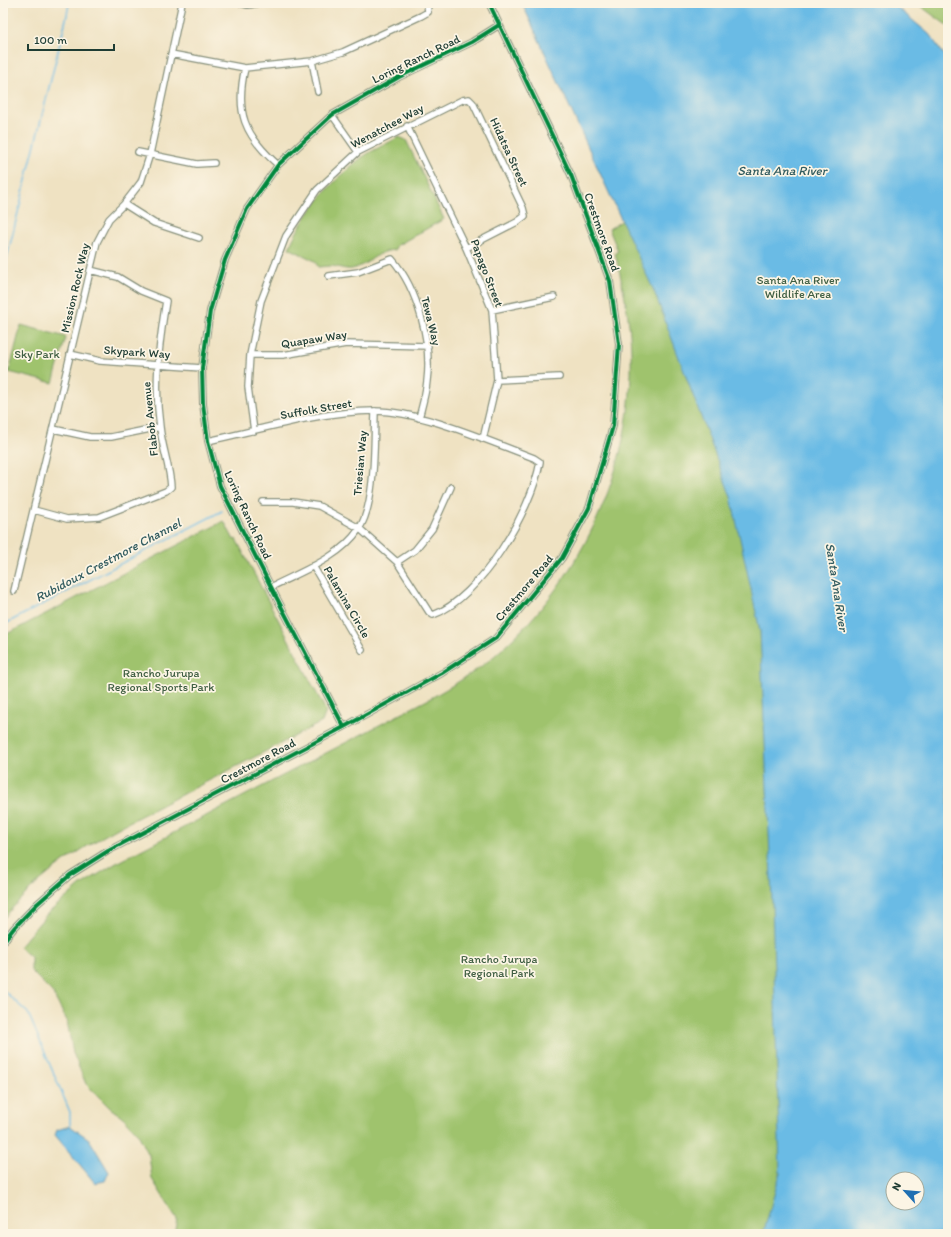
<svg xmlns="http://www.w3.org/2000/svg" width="951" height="1237" viewBox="0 0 951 1237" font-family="Itim,sans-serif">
	<rect width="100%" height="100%" fill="#fcf5e5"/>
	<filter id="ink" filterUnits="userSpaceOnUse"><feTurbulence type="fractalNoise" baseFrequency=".025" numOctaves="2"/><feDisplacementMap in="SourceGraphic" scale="8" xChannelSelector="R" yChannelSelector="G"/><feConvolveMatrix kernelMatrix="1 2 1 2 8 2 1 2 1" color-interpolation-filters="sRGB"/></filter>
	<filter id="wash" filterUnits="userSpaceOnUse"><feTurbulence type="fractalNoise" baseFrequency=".012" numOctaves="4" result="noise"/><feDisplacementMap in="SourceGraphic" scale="16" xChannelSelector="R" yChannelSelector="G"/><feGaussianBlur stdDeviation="0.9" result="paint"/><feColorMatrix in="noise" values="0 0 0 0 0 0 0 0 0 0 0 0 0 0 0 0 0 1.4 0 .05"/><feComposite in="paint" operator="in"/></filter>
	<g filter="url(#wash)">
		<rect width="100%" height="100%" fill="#efe2c2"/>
		<path fill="#9fc36d" stroke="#5f8050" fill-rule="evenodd" d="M916 3H948V26Z
			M851 73 948 1234H174L177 1219 152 1179 149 1155 137 1132 124 1118 110 1108 86 1084 73 1053 67 1021 52 992 31 971V957L19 947 47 914 81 885 118 862 431 698C450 687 469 676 487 662 579 587 635 470 631 351 630 318 623 286 615 253L618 251 609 229ZM893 1179H917V1203H893Z
			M399 137 406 140 444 219 396 246 395 250C375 251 370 265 352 269 345 270 337 266 330 266 326 266 322 267 318 267L315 261 289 248C304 213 331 182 361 158 372 150 387 144 399 137Z
			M21 325 66 337 53 383 9 372Z
			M224 521 234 540 236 539 326 711 322 722C274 747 226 772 177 797 110 832 52 859 3 919V636Z"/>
		<path fill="#6abbe5" stroke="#447c8c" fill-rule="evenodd" d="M522 3H892L929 34 948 60V1234H763L780 1174 772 901 760 631 731 497 654 291ZM893 1179H917V1203H893Z
			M70 1126 89 1139 109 1172 105 1181 95 1183 55 1135 57 1130Z"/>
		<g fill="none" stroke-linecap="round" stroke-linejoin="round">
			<path stroke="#6abbe5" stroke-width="1.5" d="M3 273 67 15 69 3
				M3 625 222 511
				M3 990 28 1013 70 1112V1126"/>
		</g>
	</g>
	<g filter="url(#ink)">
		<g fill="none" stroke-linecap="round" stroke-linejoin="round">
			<defs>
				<path id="minor" d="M240 3 248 5 260 3
					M171 54 245 68 312 61 343 52 421 16 428 12 427 3
					M312 61 318 92
					M245 68C235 112 244 135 278 165
					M332 115 358 152
					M407 126 466 248 492 310 497 380 483 439
					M138 152 197 164 214 163
					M124 204 154 223 199 238
					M329 276 358 272 392 259C418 289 432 343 427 381 426 393 422 406 419 418
					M492 310 554 297
					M70 354 100 361 202 368
					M250 355H283L346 344 428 346
					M497 380 559 377
					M53 429 90 437H111L160 427
					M254 431 248 387 250 355 261 301 286 236 317 190 358 152 462 100 469 99 473 103 523 208 525 216 517 222 466 248
					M208 441C259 430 322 411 374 411 422 411 488 441 534 458L540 462C532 510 480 598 433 615L429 612 397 562 359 528 319 506 293 502H263
					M34 510 67 519 99 517 166 491 171 487C170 467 162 447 160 427 154 384 159 344 166 301L141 291 118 277 90 270
					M397 562 415 550 432 529 451 487
					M313 566 362 650
					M271 587C300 572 340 558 359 529 376 503 374 442 375 411
					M14 591 97 242 109 219 124 204 141 182 150 154 182 3
					M344 727 271 587 220 486 208 441 203 404 202 368 210 311 225 260 247 209 278 165 332 115 399 77 472 42 499 25
					M3 942 14 928 37 904 70 875 108 851 344 727 442 673 496 638 562 558 589 508 613 426 619 344 610 281 571 175 489 3"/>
			</defs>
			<use href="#minor" stroke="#87907b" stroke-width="8"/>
			<use href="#minor" stroke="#fff" stroke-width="5.5"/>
			<defs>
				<path id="cycleway" d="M344 727 271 587 220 486 208 441 203 404 202 368 210 311 225 260 247 209 278 165 332 115 399 77 472 42 499 25
					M3 942 14 928 37 904 70 875 108 851 344 727 442 673 496 638 562 558 589 508 613 426 619 344 610 281 571 175 489 3"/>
			</defs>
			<use href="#cycleway" stroke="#fcf5e5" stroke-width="6"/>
			<use href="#cycleway" stroke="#00873e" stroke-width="4"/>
		</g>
	</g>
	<g text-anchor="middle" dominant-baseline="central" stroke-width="3.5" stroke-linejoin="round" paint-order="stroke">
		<g font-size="12" fill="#1f3d34" stroke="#fcf5e5">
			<text transform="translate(416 59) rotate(-26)">Loring Ranch Road</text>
			<text transform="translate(387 126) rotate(-28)">Wenatchee Way</text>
			<text transform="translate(509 152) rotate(65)">Hidatsa Street</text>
			<text transform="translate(602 232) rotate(70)">Crestmore Road</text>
			<text transform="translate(487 273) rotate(69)">Papago Street</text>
			<text transform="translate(75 288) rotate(-77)">Mission Rock Way</text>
			<text transform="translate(431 321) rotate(76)">Tewa Way</text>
			<text transform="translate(314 339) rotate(-9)">Quapaw Way</text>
			<text transform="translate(137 352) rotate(4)">Skypark Way</text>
			<text transform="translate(316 409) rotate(-10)">Suffolk Street</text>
			<text transform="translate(150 419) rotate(-96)">Flabob Avenue</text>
			<text transform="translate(360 463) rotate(-85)">Triesian Way</text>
			<text transform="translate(248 515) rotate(65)">Loring Ranch Road</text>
			<text transform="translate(524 588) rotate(-50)">Crestmore Road</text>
			<text transform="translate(347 602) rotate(60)">Palamina Circle</text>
			<text transform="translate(258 761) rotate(-28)">Crestmore Road</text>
		</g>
		<g font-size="12" fill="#3f5e42" stroke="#fcf5e5">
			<text x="798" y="280">Santa Ana River<tspan x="798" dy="14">Wildlife Area</tspan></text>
			<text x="37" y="354">Sky Park</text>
			<text x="161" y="673">Rancho Jurupa<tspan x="161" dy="14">Regional Sports Park</tspan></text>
			<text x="499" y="959">Rancho Jurupa<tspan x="499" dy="14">Regional Park</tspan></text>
		</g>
		<g font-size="13" font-style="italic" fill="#325c60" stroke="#fcf5e5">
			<text x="782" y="170">Santa Ana River</text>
			<text transform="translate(108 560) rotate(-28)">Rubidoux Crestmore Channel</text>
			<text transform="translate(837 587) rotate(81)">Santa Ana River</text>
		</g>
	</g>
	<rect width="951" height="1237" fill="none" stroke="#fcf5e5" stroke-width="16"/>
	<g transform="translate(905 1191) rotate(297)"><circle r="19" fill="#fcf5e5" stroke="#a4ab9e"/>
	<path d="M0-3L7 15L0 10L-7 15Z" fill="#1f6fb2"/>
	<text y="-6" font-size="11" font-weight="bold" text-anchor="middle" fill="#1f3d34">N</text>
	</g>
	<path d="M28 44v6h86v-6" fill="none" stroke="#1f3d34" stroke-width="2"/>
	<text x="34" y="44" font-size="12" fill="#1f3d34" stroke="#fcf5e5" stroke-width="3" paint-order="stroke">100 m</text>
</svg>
